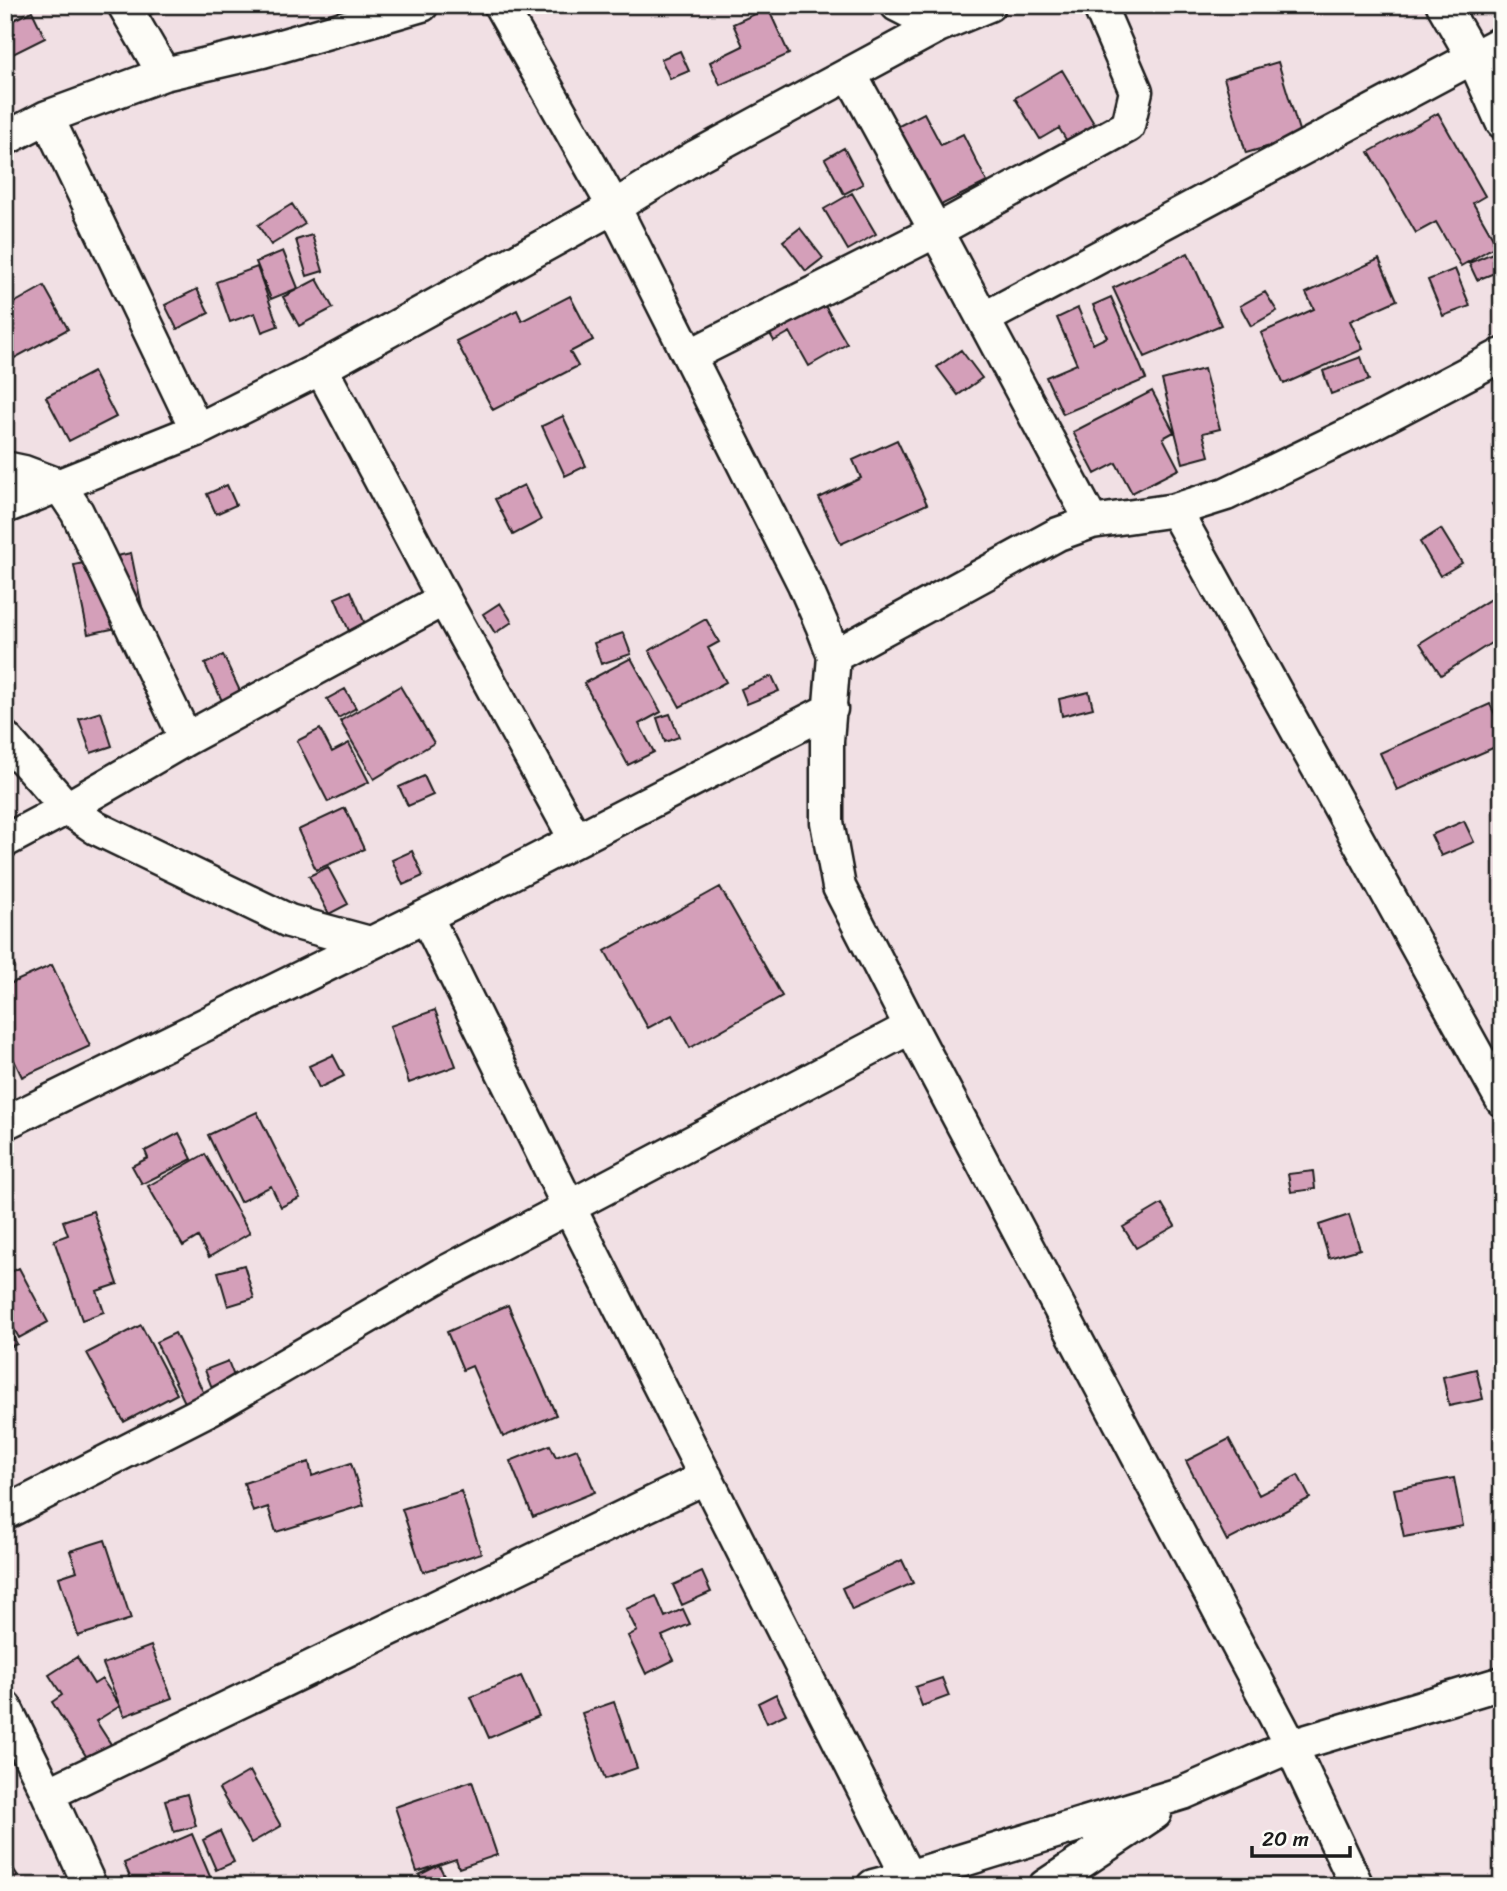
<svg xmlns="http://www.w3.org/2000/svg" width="1507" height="1891" viewBox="0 0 1507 1891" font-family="Sriracha,sans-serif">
	<rect width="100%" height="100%" fill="#f1e0e4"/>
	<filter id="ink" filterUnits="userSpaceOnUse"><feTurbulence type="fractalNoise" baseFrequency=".0143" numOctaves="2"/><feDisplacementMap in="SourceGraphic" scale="14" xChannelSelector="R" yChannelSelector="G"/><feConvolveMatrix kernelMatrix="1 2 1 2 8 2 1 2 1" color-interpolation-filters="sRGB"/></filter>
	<g filter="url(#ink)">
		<path fill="#d49fb9" stroke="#1c1c1c" stroke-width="2" d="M142 5H169V6L147 16Z
			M344 5H367L348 15Z
			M768 8 789 54 720 85 710 62 743 46 733 24Z
			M32 11 45 38 5 58V24Z
			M680 51 689 71 670 79 661 59Z
			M1278 62 1301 137 1246 153 1224 78Z
			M1062 70 1096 127 1068 143 1059 128 1040 139 1015 98Z
			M924 113 941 145 963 134 987 182 933 209 893 129Z
			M1438 113 1485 196 1473 203 1497 245 1461 266 1436 222 1416 233 1369 152Z
			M844 148 863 184 844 194 825 159Z
			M852 193 876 234 848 250 824 209Z
			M292 204 305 224 271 245 258 225Z
			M800 228 823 258 806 271 783 241Z
			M312 235 323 271 307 276 296 240Z
			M283 251 298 288 271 299 256 262Z
			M1495 252 1502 265V270L1477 280 1469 263Z
			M1188 253 1221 325 1145 357 1113 288Z
			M1379 259 1397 300 1350 321 1363 349 1284 384 1261 333 1314 309 1306 293Z
			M257 267 278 326 262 332 255 313 230 322 216 282Z
			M1455 269 1470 306 1443 316 1428 280Z
			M317 279 333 308 299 326 283 297Z
			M810 280 847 344 809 366 790 332 774 341 757 311Z
			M44 286 68 329 11 360 5 350V308Z
			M197 289 209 313 177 329 165 305Z
			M1265 292 1277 311 1251 326 1240 306Z
			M570 296 593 340 570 352 578 366 493 410 456 341 517 310 522 321Z
			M1111 297 1146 379 1063 414 1046 377 1077 364 1057 318 1078 308 1093 344 1107 337 1093 305Z
			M961 350 982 378 958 395 937 367Z
			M1361 357 1369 380 1331 394 1323 371Z
			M1204 369 1220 429 1203 433 1209 456 1183 463 1162 380Z
			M93 372 116 417 69 441 46 397Z
			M1152 391 1174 432 1163 438 1179 469 1132 493 1116 463 1095 474 1073 432Z
			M563 416 586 466 565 476 542 426Z
			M897 440 927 504 841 544 819 498 861 478 853 460Z
			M227 485 236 505 216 514 207 494Z
			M524 485 541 520 513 535 495 499Z
			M1502 499V523L1492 504Z
			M1441 529 1462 563 1440 576 1420 542Z
			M131 553 145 622 88 634 74 565Z
			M351 591 365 624 349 631 335 598Z
			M1497 595 1502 603V636L1441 675 1420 643Z
			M500 603 512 622 495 633 483 614Z
			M706 619 719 642 708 648 726 682 680 707 649 651Z
			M623 633 631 654 601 664 594 643Z
			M223 655 248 708 229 716 205 664Z
			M631 658 661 712 639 724 654 752 628 765 584 683Z
			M772 676 779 691 747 704 741 689Z
			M400 686 434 743 374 779 340 721Z
			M345 689 356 708 338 718 327 699Z
			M1089 692 1093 708 1062 716 1059 699Z
			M1490 704 1502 729V744L1397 790 1380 753Z
			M101 712 112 746 91 753 79 719Z
			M670 714 679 737 665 742 657 718Z
			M320 729 332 752 349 743 369 782 328 802 297 741Z
			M424 776 433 795 408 806 399 787Z
			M345 808 364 849 316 870 298 830Z
			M1464 821 1474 842 1441 856 1431 835Z
			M412 851 423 876 403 885 392 860Z
			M328 867 348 904 329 914 309 876Z
			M720 887 782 996 690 1048 672 1015 648 1028 605 951Z
			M5 948 15 967 5 972Z
			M52 965 90 1046 22 1077 5 1041V986Z
			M435 1010 456 1066 409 1083 390 1026Z
			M333 1055 344 1076 319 1088 309 1066Z
			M257 1112 300 1198 281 1207 271 1186 240 1202 208 1135Z
			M179 1133 192 1159 142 1184 132 1166 148 1158 145 1151Z
			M205 1154 250 1233 209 1257 198 1237 183 1246 148 1186Z
			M1313 1171 1315 1189 1291 1192 1288 1174Z
			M1162 1204 1175 1226 1136 1248 1123 1227Z
			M93 1211 118 1284 97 1291 104 1312 82 1320 54 1240 68 1235 63 1221Z
			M1349 1215 1360 1249 1329 1258 1319 1225Z
			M244 1265 254 1298 228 1306 218 1272Z
			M19 1268 48 1322 19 1338 5 1313V1275Z
			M508 1305 556 1415 503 1437 472 1366 463 1370 447 1332Z
			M5 1321 17 1344 5 1349Z
			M141 1325 177 1394 124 1422 87 1353Z
			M175 1333 208 1402 189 1411 156 1342Z
			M228 1361 237 1384 214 1393 205 1370Z
			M1476 1369 1483 1399 1449 1406 1443 1377Z
			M1229 1439 1259 1495 1298 1475 1310 1498 1227 1541 1186 1461Z
			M550 1445 556 1457 577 1449 595 1492 533 1517 510 1461Z
			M309 1462 312 1476 351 1463 364 1505 276 1532 268 1507 253 1512 244 1483Z
			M1454 1478 1463 1526 1404 1537 1394 1489Z
			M461 1491 481 1553 423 1572 402 1509Z
			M105 1540 131 1619 78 1636 59 1577 77 1571 70 1551Z
			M902 1560 913 1583 852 1610 842 1588Z
			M702 1572 711 1592 682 1605 673 1585Z
			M656 1596 665 1617 683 1609 690 1624 662 1636 674 1660 646 1674 628 1636 637 1631 626 1609Z
			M151 1646 172 1698 124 1716 103 1664Z
			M77 1657 94 1684 102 1679 120 1706 96 1721 116 1752 93 1767 52 1702 62 1695 49 1675Z
			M521 1676 539 1716 489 1738 471 1697Z
			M942 1678 949 1696 922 1706 915 1687Z
			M776 1694 786 1714 767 1723 758 1703Z
			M614 1702 637 1768 605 1779 582 1713Z
			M250 1771 281 1826 251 1843 219 1789Z
			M472 1781 497 1855 459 1868 456 1859 417 1872 395 1807Z
			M187 1794 196 1826 174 1832 165 1800Z
			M220 1831 234 1862 216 1870 203 1840Z
			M192 1834 214 1886H134L124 1863Z
			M5 1856 18 1876 5 1884Z
			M439 1865 449 1885 425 1886 419 1875Z"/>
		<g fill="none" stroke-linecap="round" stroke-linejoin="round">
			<defs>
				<path id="street" d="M124 5 164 74
					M500 5 614 207 804 584 822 625 834 656 827 741V822L839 887 911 1027 1291 1746 1357 1886
					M897 5 938 26
					M1443 5 1473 57 1502 122
					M850 74 936 231 1092 522
					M47 117 197 430
					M5 139 47 117 164 74 263 51 422 5
					M983 319 1502 42
					M689 356 936 231 1128 126 1136 91 1099 5
					M321 368 444 599 576 840
					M5 468 24 472 59 485 77 512 186 739
					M5 507 197 430 321 368 614 207 697 156 938 26 989 5
					M1175 510 1502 1100
					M834 656 1058 534 1092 522 1175 510 1226 494 1365 427 1502 355
					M5 738 67 808 96 828 289 921 370 943
					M5 841 67 808 186 739 444 599
					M426 916 569 1207 908 1877
					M5 1123 483 888 831 709
					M5 1513 211 1408 442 1274 911 1027
					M5 1707 48 1794 90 1886
					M48 1794 706 1477
					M873 1886 908 1877 1183 1793 1291 1746 1502 1683
					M1045 1886 1155 1813"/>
			</defs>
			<use href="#street" stroke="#1c1c1c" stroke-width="37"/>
			<use href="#street" stroke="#fdfcf7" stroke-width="32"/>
		</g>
	</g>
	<rect width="1507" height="1891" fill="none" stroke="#fdfcf7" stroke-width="28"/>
	<rect x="14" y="14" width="1479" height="1863" fill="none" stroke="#1c1c1c" stroke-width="2.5" filter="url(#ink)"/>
	<path d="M1252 1846v10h98v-10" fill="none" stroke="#1c1c1c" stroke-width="3.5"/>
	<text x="1262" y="1846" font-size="21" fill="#1c1c1c" stroke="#fdfcf7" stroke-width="5" paint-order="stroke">20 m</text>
</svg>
